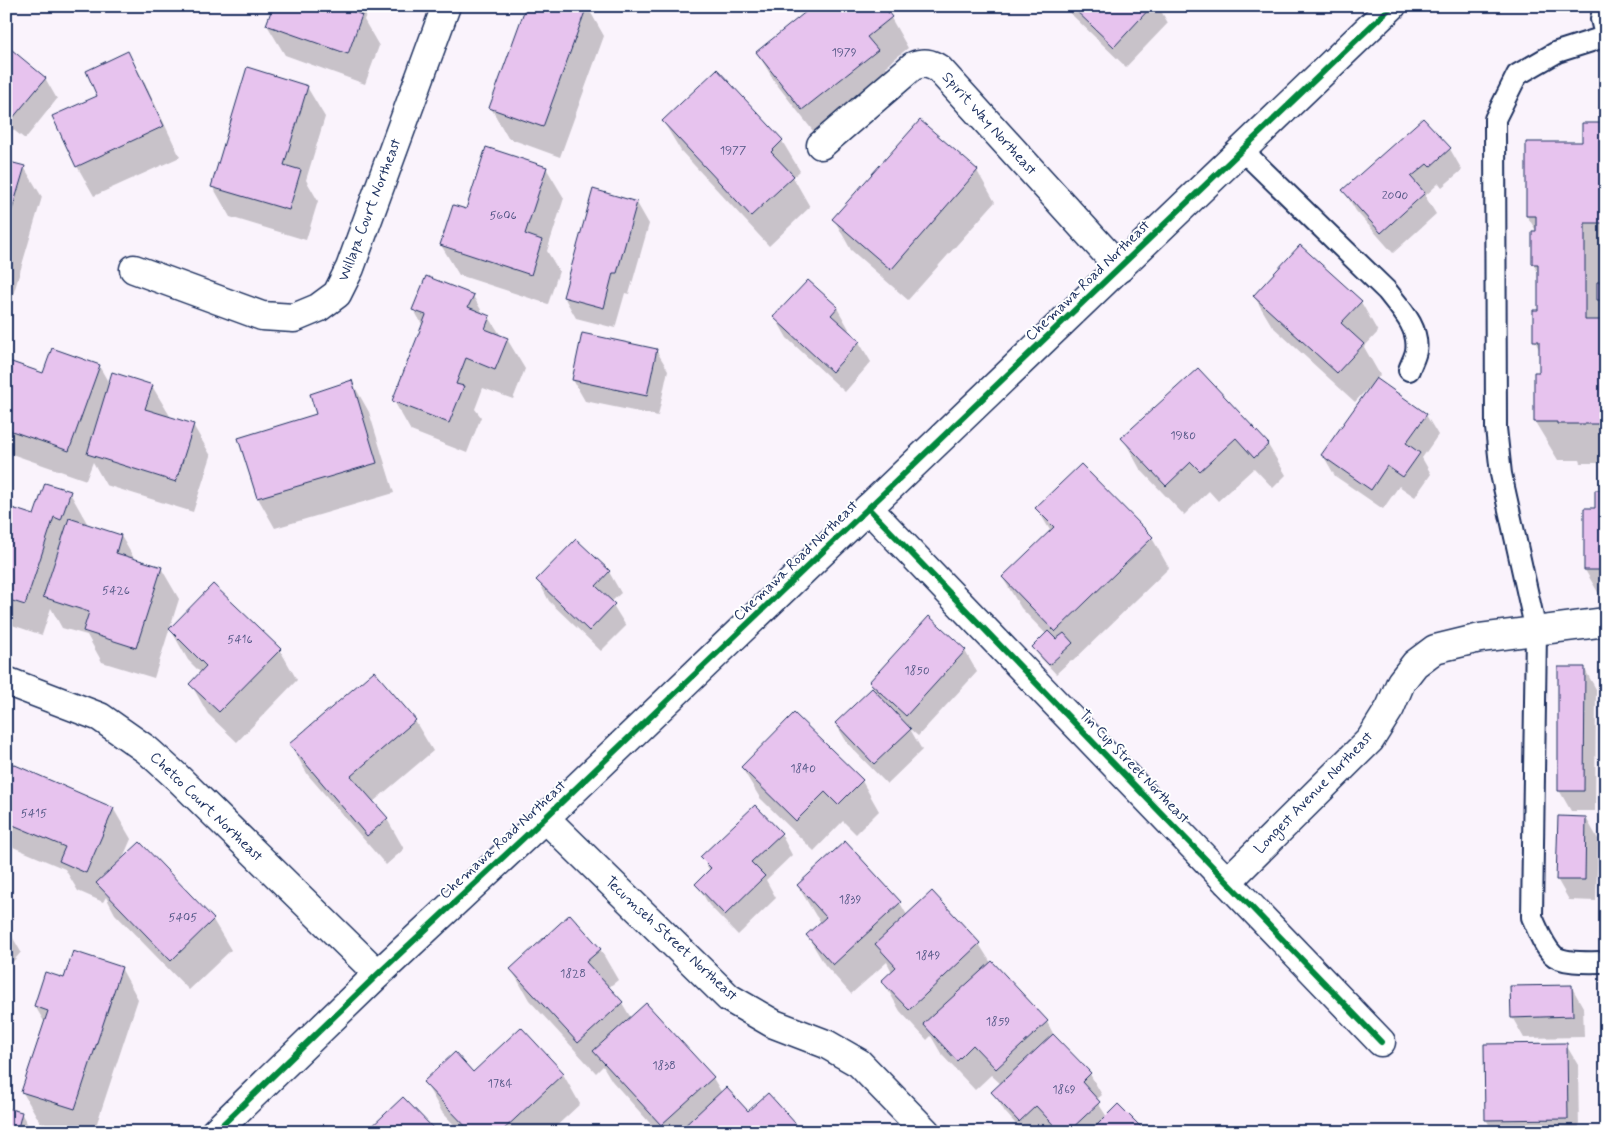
<svg xmlns="http://www.w3.org/2000/svg" width="1612" height="1138" viewBox="0 0 1612 1138" font-family="Mynerve,sans-serif">
	<rect width="100%" height="100%" fill="#faf3fc"/>
	<filter id="ink" filterUnits="userSpaceOnUse"><feTurbulence type="fractalNoise" baseFrequency=".02" numOctaves="2"/><feDisplacementMap in="SourceGraphic" scale="10" xChannelSelector="R" yChannelSelector="G"/><feConvolveMatrix kernelMatrix="1 2 1 2 8 2 1 2 1" color-interpolation-filters="sRGB"/></filter>
	<g filter="url(#ink)">
		<path fill="#0003" d="M274 6H369L364 20 379 46 365 84 285 55 267 25Z
			M527 6H587L604 36 560 157 508 138 491 108Z
			M1066 6H1158L1168 23 1126 67 1070 13Z
			M891 18 908 48 886 66 894 81 820 140 775 82 757 52Z
			M6 47 45 78 57 99 25 139 6 124Z
			M128 53 145 83 180 157 94 196 77 166 99 96Z
			M717 71 782 141 800 171 793 177 810 207 769 246 681 151 663 121Z
			M307 87 325 117 306 180 318 201 306 240 230 217 213 187Z
			M920 122 977 171 995 202 908 300 851 250 834 219Z
			M1606 124V463H1581L1580 460H1558L1535 422 1540 373V351L1535 341 1539 311V274L1533 264 1537 232 1527 216 1584 143Z
			M1450 149 1462 170 1442 187 1439 183 1425 196 1436 214 1393 253 1356 211 1344 191Z
			M6 162 24 167 42 197 6 319Z
			M546 168 564 198 547 251 559 271 548 304 459 275 441 245Z
			M637 203 649 224 629 294 625 293 615 328 576 318 564 297Z
			M808 281 837 308 849 329 847 331 859 342 871 362 845 392 787 338 775 317Z
			M473 296 484 315 489 317 501 336 507 339 525 369 513 399 483 388 475 409 481 417 467 453 411 431 394 401 423 326 414 310Z
			M1254 296 1361 302 1378 332 1364 347 1380 375 1376 380 1426 415 1438 435 1422 458 1431 474 1415 497 1399 486 1383 509 1335 476 1323 455 1369 390 1367 389 1355 402 1272 326Z
			M656 350 668 370 658 416 585 401 573 380Z
			M6 361 43 375 99 366 110 385 152 386 170 416 169 418 193 425 211 456 193 512 106 485 93 462 86 480 6 452Z
			M1198 370 1268 445 1286 475 1273 488 1254 468 1218 501 1209 491 1184 515 1140 469 1123 438Z
			M352 382 369 412 394 493 275 528 258 498 240 438 317 415Z
			M1606 491V606L1585 570V510H1596Z
			M70 493 87 523V525L121 536 135 560 161 568 179 599 154 678 102 662 87 635 62 628 51 608 42 635 6 623V508L35 517Z
			M1037 508 1152 538 1169 568 1073 661 1071 660 1056 674 1040 657 1034 647 1047 635 1021 608 1003 578 1051 532Z
			M576 540 609 572 621 593 611 602 626 626 601 651 549 601 538 580Z
			M171 630 280 650 297 680 237 742 208 714 191 684 201 673 188 660Z
			M965 651 977 672 918 736 910 729 922 750 887 784 848 744 836 724 877 694 870 682Z
			M1584 668 1596 689 1595 811H1571L1559 790Z
			M374 673 415 721 433 751 373 802 387 819 404 849 386 865 308 775 290 744Z
			M6 762 113 808 131 839 121 862 140 844 213 920 231 950 189 990 115 914 106 897 103 902 78 891 65 869 6 844Z
			M742 768 862 781 879 811 856 834 843 821 814 851 760 798Z
			M1586 818 1598 839 1596 901 1569 900 1557 879Z
			M781 834 792 855 766 880 776 898 738 935 709 905 697 884 710 871 702 857Z
			M845 843 900 903 907 915 932 893 979 944 991 963 1047 1022 1056 1039 1090 1074 1102 1095 1096 1100 1107 1117 1144 1132H1054L1048 1126 1042 1132H1023L1005 1112 993 1092 1001 1084 991 1075 975 1090 942 1055 931 1036 927 1040 900 1011 883 981 892 972 887 962 851 994 825 965 807 935 821 922 816 916 798 886Z
			M6 926 21 952 6 970Z
			M600 949 618 980 608 988 622 1003 631 1018 646 1004 713 1078 722 1093 748 1113 795 1124 799 1132H658L612 1081 603 1066 596 1073 529 1000 512 970Z
			M121 968 138 999 94 1132H70L40 1122 22 1091 45 1023 35 1006 65 980Z
			M1571 986 1583 1007 1584 1037 1524 1038 1512 1017Z
			M1566 1045 1578 1065 1579 1132H1493L1486 1119Z
			M473 1073 563 1074 580 1104 550 1132H461L442 1112 425 1082Z
			M21 1113 32 1132H6Z"/>
		<path fill="#e7c3ee" stroke="#1b2f5e" d="M273 6H340L362 15 348 54 266 25Z
			M526 6H587L543 127 489 108Z
			M813 6H883L892 17 867 37 878 50 802 110 756 52Z
			M1071 6H1152L1114 47Z
			M6 45 46 78 12 119 6 114Z
			M128 51 164 126 76 167 52 116 97 96 86 71Z
			M247 67 308 86 284 165 301 170 289 210 211 187Z
			M717 69 783 140 771 152 794 176 751 216 662 121Z
			M1423 118 1451 148 1430 167 1427 164 1411 177 1425 193 1381 233 1342 190Z
			M920 120 978 170 891 270 832 219Z
			M1582 123H1606V223H1585V320H1606V424H1557V422H1534V372H1539V341H1533V310H1538V264H1532V231H1536V216H1526V142H1582Z
			M486 147 547 167 525 234 542 240 531 275 440 245 453 205 466 209Z
			M6 161 25 166 6 230Z
			M593 189 637 202 617 273H613L604 308 563 297Z
			M1300 245 1362 301 1341 323 1364 344 1337 373 1253 296Z
			M426 276 474 295 468 307 490 316 485 329 508 338 495 370 466 358 456 384 464 386 449 423 392 401 426 315 412 310Z
			M808 280 838 307 831 315 860 341 832 372 773 317Z
			M1597 282H1606V300H1597Z
			M582 333 657 349 647 396 572 380Z
			M52 348 100 365 69 451 6 429V360L43 373Z
			M1198 368 1269 444 1254 458 1236 438 1200 471 1191 462 1166 486 1121 438Z
			M112 372 153 385 145 409 194 424 176 482 87 454Z
			M1376 378 1427 414 1406 443 1420 453 1403 477 1387 466 1371 490 1321 455Z
			M352 380 377 463 257 498 238 438 316 414 310 394Z
			M1081 464 1153 537 1055 632 1002 577 1054 527 1035 508Z
			M45 483 71 491 61 520 54 517 25 605 6 599V506L34 515Z
			M1595 490H1606V570H1584V508H1595Z
			M69 518 121 535 116 553 162 567 136 648 83 631 89 612 43 597Z
			M576 539 610 571 596 586 615 604 589 631 536 580Z
			M213 584 281 649 219 712 189 684 206 666 169 629Z
			M929 616 966 650 906 716 869 682Z
			M1048 631 1056 639 1064 633 1073 643 1049 665 1032 647Z
			M1604 664H1606V728H1603Z
			M1558 667H1585L1584 791H1558Z
			M374 671 416 720 351 776 388 818 367 836 289 744Z
			M872 688 911 729 874 764 835 723Z
			M794 713 863 780 838 805 825 792 796 821 741 767Z
			M6 761 114 808 86 873 59 861 65 847 6 822Z
			M1604 778H1606V841H1604Z
			M755 805 782 833 751 862 765 876 725 915 695 884 711 868 700 857Z
			M1558 816 1586 817 1585 880H1556Z
			M845 841 901 902 833 965 806 935 826 917 797 885Z
			M140 842 214 919 171 961 96 883Z
			M932 891 980 943 909 1010 881 981 896 967 875 944Z
			M570 914 601 949 586 962 623 1002 578 1043 510 969Z
			M73 951 122 967 75 1109 21 1092 48 1011 34 1006 45 972 64 978Z
			M992 961 1048 1021 996 1069 973 1045 957 1061 923 1024Z
			M1572 985 1573 1016 1511 1018 1510 986Z
			M646 1003 714 1077 661 1125 593 1051Z
			M521 1027 564 1073 501 1132H471L423 1082 455 1052 473 1072Z
			M1053 1034 1091 1073 1082 1082 1100 1102 1068 1132H1060L1036 1106 1019 1122 991 1092Z
			M1567 1043 1568 1119 1485 1120 1484 1044Z
			M726 1087 748 1111 768 1093 796 1124 787 1132H678Z
			M403 1097 437 1132H366Z
			M1118 1104 1146 1132H1090Z
			M6 1108 22 1112 17 1132H6Z
			M822 1124 830 1132H814Z"/>
		<g fill="none" stroke-linecap="round" stroke-linejoin="round">
			<defs>
				<path id="service" d="M1604 6 1601 19 1606 40
					M1604 37 1557 52 1517 75 1495 119 1496 428 1501 474 1536 631 1532 917C1538 930 1543 945 1553 955 1562 964 1593 962 1606 962
					M1242 150 1387 291C1400 308 1420 328 1416 351 1415 357 1411 364 1409 370"/>
				<path id="minor" d="M821 145 913 66C924 62 930 63 939 69L1120 268
					M134 269 262 316 294 318 318 308 337 294 350 268 446 6
					M868 508 1381 1042
					M6 681 100 717 147 750 177 777 378 974
					M545 818 729 998 774 1024 826 1044 859 1063 926 1132
					M1227 882 1370 740 1390 708 1401 682 1415 664 1435 649 1480 638 1606 622"/>
				<path id="secondary" d="M215 1132 378 974 545 818 1392 6"/>
			</defs>
			<use href="#service" stroke="#1b2f5e" stroke-width="24"/>
			<use href="#minor" stroke="#1b2f5e" stroke-width="31"/>
			<use href="#secondary" stroke="#1b2f5e" stroke-width="31"/>
			<use href="#service" stroke="#fff" stroke-width="20"/>
			<use href="#minor" stroke="#fff" stroke-width="28"/>
			<use href="#secondary" stroke="#fff" stroke-width="28"/>
			<defs>
				<path id="cycleway" d="M868 508 1381 1042
					M215 1132 378 974 545 818 1392 6"/>
			</defs>
			<use href="#cycleway" stroke="#fff" stroke-width="9"/>
			<use href="#cycleway" stroke="#00873e" stroke-width="6"/>
		</g>
	</g>
	<g text-anchor="middle" dominant-baseline="central" stroke-width="4" stroke-linejoin="round" paint-order="stroke">
		<g font-size="12" fill="#4e5482">
			<text x="844" y="53">1979</text>
			<text x="733" y="151">1977</text>
			<text x="1395" y="196">2000</text>
			<text x="503" y="216">5606</text>
			<text x="1183" y="436">1980</text>
			<text x="116" y="591">5426</text>
			<text x="240" y="640">5416</text>
			<text x="917" y="671">1850</text>
			<text x="803" y="769">1840</text>
			<text x="34" y="814">5415</text>
			<text x="850" y="900">1839</text>
			<text x="183" y="918">5405</text>
			<text x="928" y="956">1849</text>
			<text x="573" y="974">1828</text>
			<text x="998" y="1022">1859</text>
			<text x="664" y="1066">1838</text>
			<text x="500" y="1084">1784</text>
			<text x="1064" y="1090">1869</text>
		</g>
		<g font-size="15" fill="#1b2f5e" stroke="#fff">
			<text transform="translate(989 124) rotate(48)">Spirit Way Northeast</text>
			<text transform="translate(370 210) rotate(-69)">Willapa Court Northeast</text>
			<text transform="translate(1088 281) rotate(-44)">Chemawa Road Northeast</text>
			<text transform="translate(796 561) rotate(-44)">Chemawa Road Northeast</text>
			<text transform="translate(1134 767) rotate(46)">Tin Cup Street Northeast</text>
			<text transform="translate(1314 793) rotate(-46)">Longest Avenue Northeast</text>
			<text transform="translate(206 807) rotate(44)">Chetco Court Northeast</text>
			<text transform="translate(503 840) rotate(-43)">Chemawa Road Northeast</text>
			<text transform="translate(671 939) rotate(43)">Tecumseh Street Northeast</text>
		</g>
	</g>
	<rect width="1612" height="1138" fill="none" stroke="#fff" stroke-width="25"/>
	<rect x="12" y="12" width="1587" height="1113" fill="none" stroke="#1b2f5e" stroke-width="2" filter="url(#ink)"/>
</svg>
